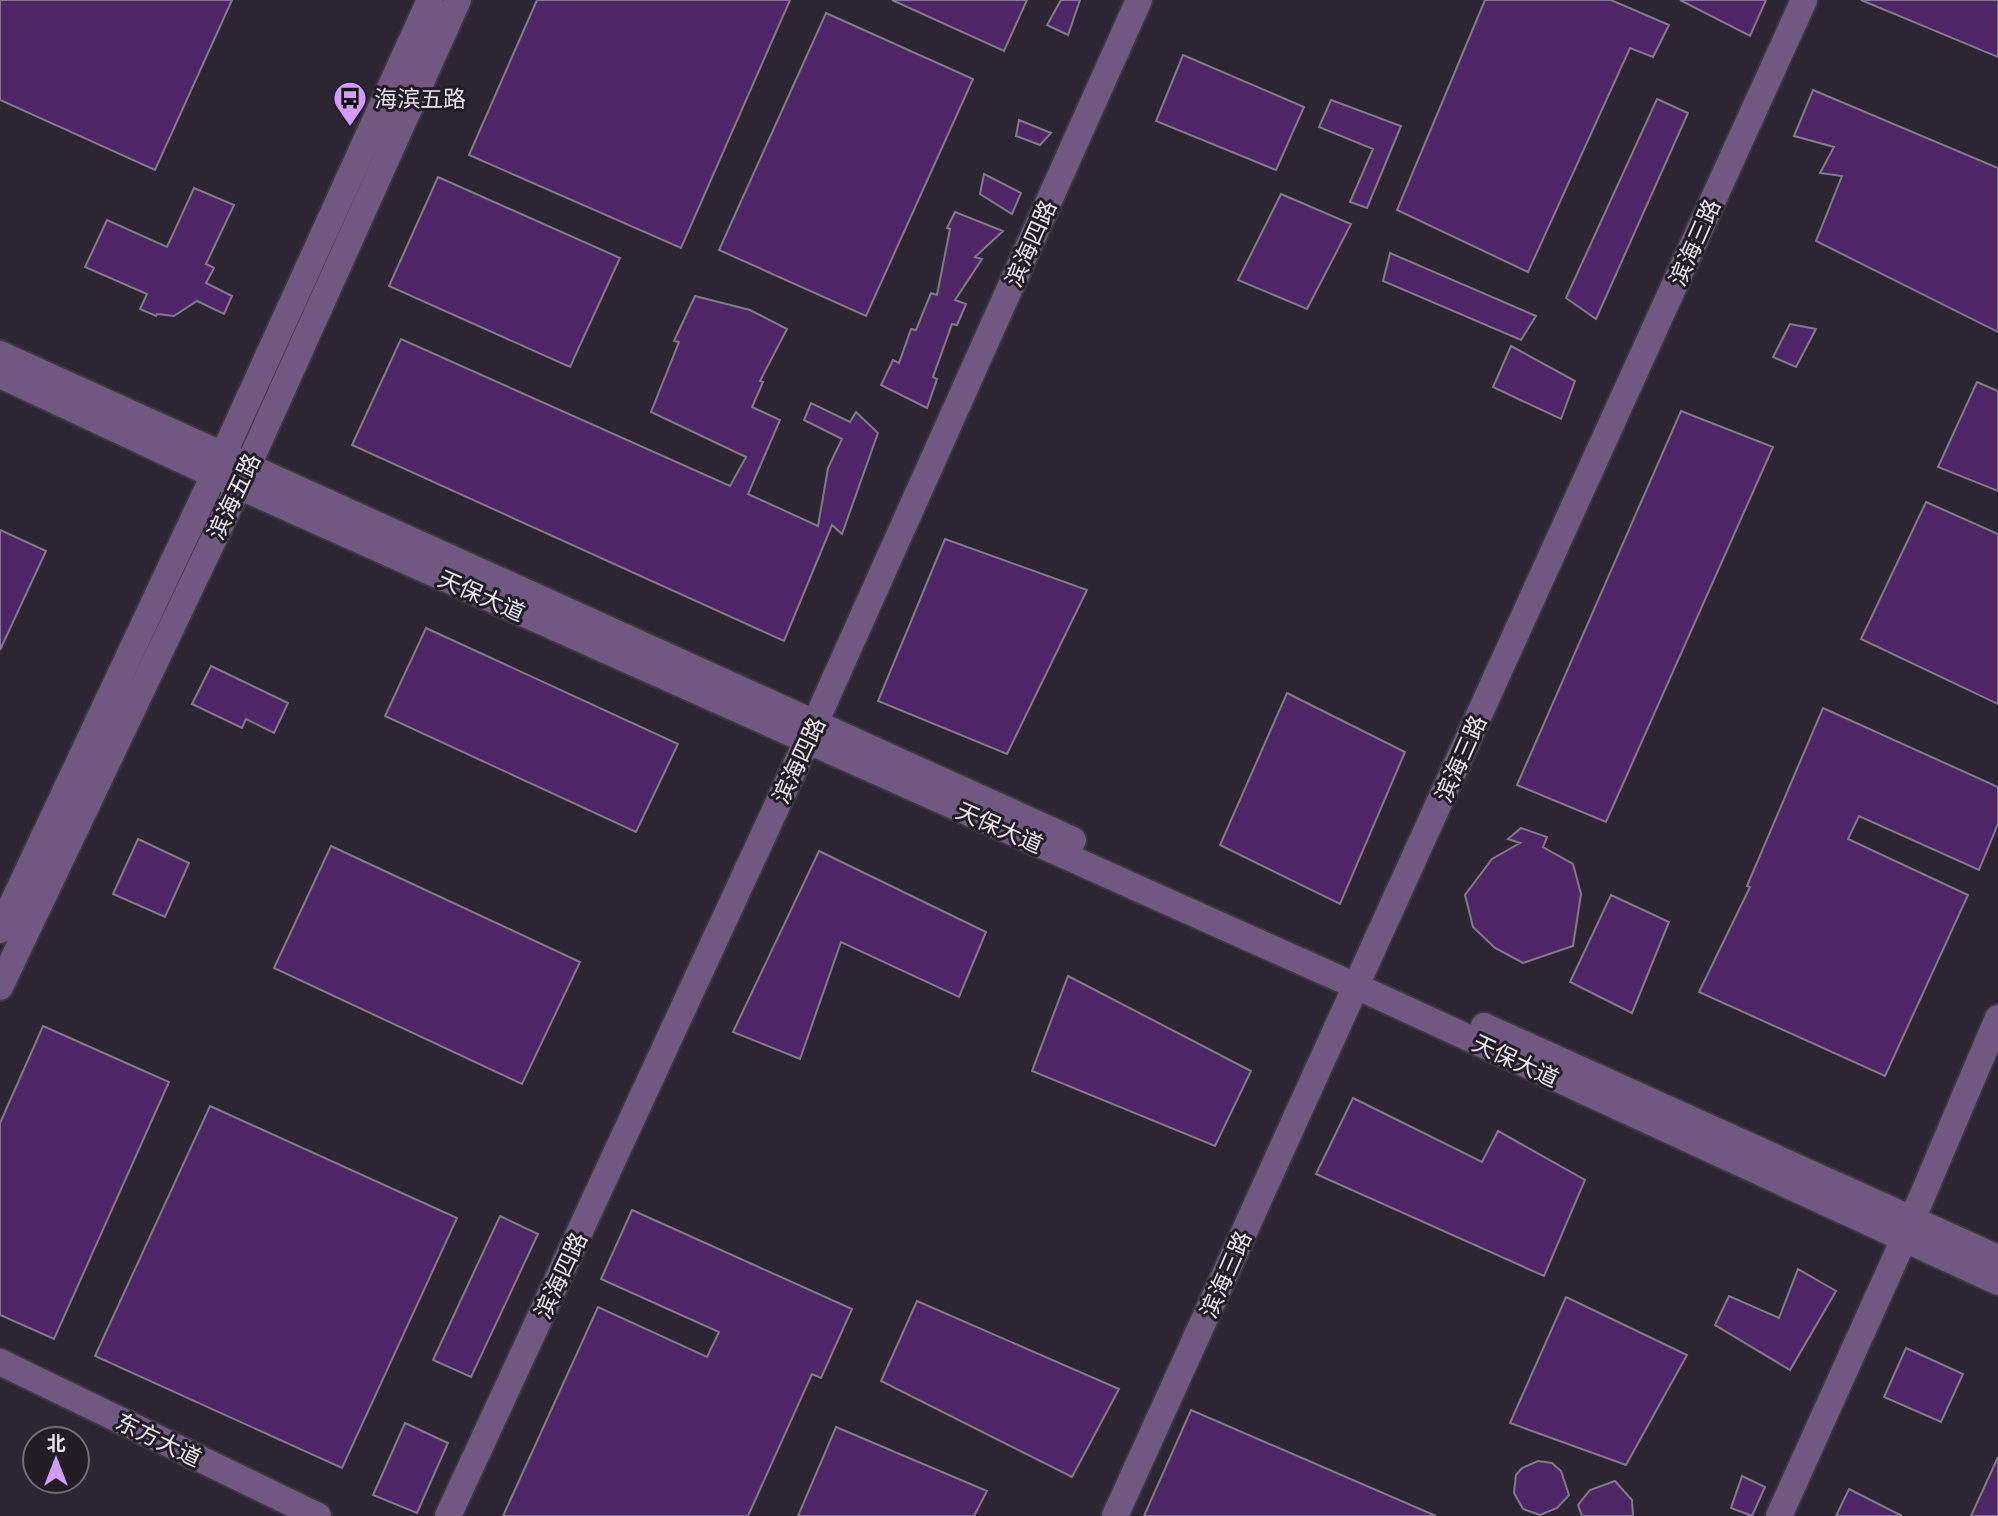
<svg xmlns="http://www.w3.org/2000/svg" width="1998" height="1516" viewBox="0 0 1998 1516" font-family="'Open Sans','Noto Sans SC',sans-serif">
	<rect width="100%" height="100%" fill="#221c27"/>
	<path fill="#2d2434" fill-rule="evenodd" d="M0 0H1998V1516H0ZM35 1439H77V1481H35Z"/>
	<path fill="#4e2668" stroke="#827a87" stroke-width="2" d="M0 0H232L155 170 0 100Z
		M537 0H790L681 248 469 155Z
		M892 0H1027L1004 51Z
		M1061 0H1080L1068 35 1047 25Z
		M1485 0H1611L1669 25 1653 57 1630 48 1528 272 1397 210Z
		M1680 0H1766L1750 36Z
		M1861 0H1998V57Z
		M826 13 973 79 866 316 719 250Z
		M1183 55 1304 107 1276 170 1156 121Z
		M1813 90 1998 168V332L1816 241 1842 176 1820 173 1834 147 1794 136Z
		M1657 99 1688 113 1596 319 1566 298Z
		M1331 100 1401 126 1367 208 1350 202 1373 149 1319 127Z
		M1019 120 1051 133 1040 145 1016 136Z
		M984 174 1021 193 1012 214 980 194Z
		M438 177 620 258 570 367 389 286Z
		M194 188 234 205 206 264 214 268 206 283 232 296 224 314 197 301 174 316 157 314 156 316 140 309 147 294 85 267 107 220 167 247Z
		M1281 194 1351 224 1307 309 1238 280Z
		M955 212 1003 231 975 257 982 259 955 300 966 304 957 325 952 324 933 377 937 379 927 408 881 385 893 360 899 363 911 329 916 330 931 293 937 295 950 229 947 228Z
		M1390 253 1536 316 1521 340 1383 281Z
		M695 296 750 310 787 329 760 381 763 382 752 407 780 420 748 494 818 526 828 468 842 439 804 420 811 403 850 422 856 412 878 433 842 534 832 525 784 641 352 445 401 339 730 486 746 457 651 412 679 342 674 341Z
		M1790 324 1816 329 1796 367 1773 357Z
		M1511 346 1575 381 1561 419 1493 387Z
		M1977 382 1998 391V491L1938 467Z
		M1681 411 1773 447 1606 822 1517 785Z
		M1926 502 1998 534V704L1861 639Z
		M0 530 46 551 0 650Z
		M945 539 1087 590 1007 754 878 701Z
		M426 628 678 744 636 832 385 716Z
		M211 666 288 703 274 733 246 719 242 728 192 704Z
		M1287 693 1405 752 1340 904 1220 845Z
		M1823 708 1998 787V824L1979 870 1859 816 1848 839 1968 895 1885 1076 1699 992 1750 887 1747 886Z
		M1521 828 1547 837 1543 847 1573 864 1581 894 1573 946 1523 963 1495 948 1473 927 1465 895 1492 859 1520 843 1508 839Z
		M138 839 189 863 165 917 113 894Z
		M331 846 580 962 522 1084 274 968Z
		M819 851 986 932 959 997 841 942 800 1059 733 1032Z
		M1611 895 1669 922 1632 1013 1570 982Z
		M1068 976 1251 1071 1215 1146 1032 1071Z
		M43 1026 169 1082 54 1339 0 1315V1123Z
		M1353 1098 1482 1162 1498 1131 1585 1180 1544 1276 1316 1174Z
		M210 1106 457 1218 342 1468 95 1356Z
		M632 1210 852 1309 821 1378 812 1374 748 1516H503L598 1307 707 1357 719 1332 601 1279Z
		M500 1216 538 1234 471 1377 433 1360Z
		M1798 1269 1836 1291 1790 1370 1715 1325 1729 1296 1779 1318Z
		M1566 1297 1687 1355 1626 1465 1510 1423Z
		M917 1301 1119 1389 1072 1477 881 1381Z
		M1906 1348 1963 1374 1941 1422 1884 1397Z
		M1191 1410 1436 1516H1144Z
		M405 1423 448 1443 417 1513 373 1495Z
		M836 1427 987 1491 974 1516H798Z
		M1998 1457V1516H1971Z
		M1538 1461 1552 1463 1561 1471 1569 1495 1557 1508 1540 1515 1523 1509 1514 1493 1516 1475 1522 1468Z
		M1742 1476 1765 1487 1752 1516 1731 1508Z
		M1615 1481 1632 1500 1633 1516H1582L1578 1505 1590 1490Z
		M1849 1489 1902 1516H1836Z"/>
	<g fill="none" stroke-linecap="round" stroke-linejoin="round">
		<defs>
			<path id="secondary" d="M0 354 1073 840
				M0 375 214 475 1356 986 1998 1282
				M0 930 214 475 430 0
				M0 987 239 486 458 0
				M1484 1026 1998 1258
				M0 1362 318 1516
				M448 1516 807 741 1139 0
				M1115 1516 1804 0
				M1779 1516 1904 1239 1998 1018"/>
		</defs>
		<use href="#secondary" stroke="#3c3840" stroke-width="30"/>
		<use href="#secondary" stroke="#705880" stroke-width="26"/>
	</g>
	<defs>
		<symbol id="bus-pin" viewBox="-11 -11 22 30"><path d="M0 17L-7.5 6A9.5 9.5 0 1 1 7.5 6Z" fill="#d49cfc" stroke="#221c27"/><path d="M-5-6H5V4H4V6H2V4H-2V6H-4V4H-5ZM-3.5-4V0h7V-4ZM-3.5 1.2v1.5H-2V1.2ZM2 1.2v1.5H3.5V1.2Z" fill="#111"/></symbol>
	</defs>
	<g fill-rule="evenodd">
		<use href="#bus-pin" x="331" y="79" width="38" height="52"/>
	</g>
	<g text-anchor="middle" dominant-baseline="central" stroke-width="6" stroke-linejoin="round" paint-order="stroke">
		<g font-size="23" fill="#e8e4eb" stroke="#221c27" text-anchor="start">
			<text x="374" y="98">海滨五路</text>
		</g>
		<g font-size="23" fill="#e8e4eb" stroke="#221c27">
			<text transform="translate(1694 242) rotate(-66)">滨海三路</text>
			<text transform="translate(1030 243) rotate(-66)">滨海四路</text>
			<text transform="translate(233 496) rotate(-65)">滨海五路</text>
			<text transform="translate(482 595) rotate(24)">天保大道</text>
			<text transform="translate(1460 758) rotate(-66)">滨海三路</text>
			<text transform="translate(798 760) rotate(-65)">滨海四路</text>
			<text transform="translate(1000 827) rotate(24)">天保大道</text>
			<text transform="translate(1516 1060) rotate(25)">天保大道</text>
			<text transform="translate(1225 1274) rotate(-66)">滨海三路</text>
			<text transform="translate(560 1275) rotate(-65)">滨海四路</text>
			<text transform="translate(159 1439) rotate(26)">东方大道</text>
		</g>
	</g>
	<g transform="translate(56 1460)"><circle r="33" fill="#221c27" stroke="#716c75" stroke-width="2"/>
	<path d="M0-5L12 26L0 18L-12 26Z" fill="#d49cfc"/>
	<text y="-10" font-size="19" font-weight="bold" text-anchor="middle" fill="#e8e4eb">北</text>
	</g>
</svg>
